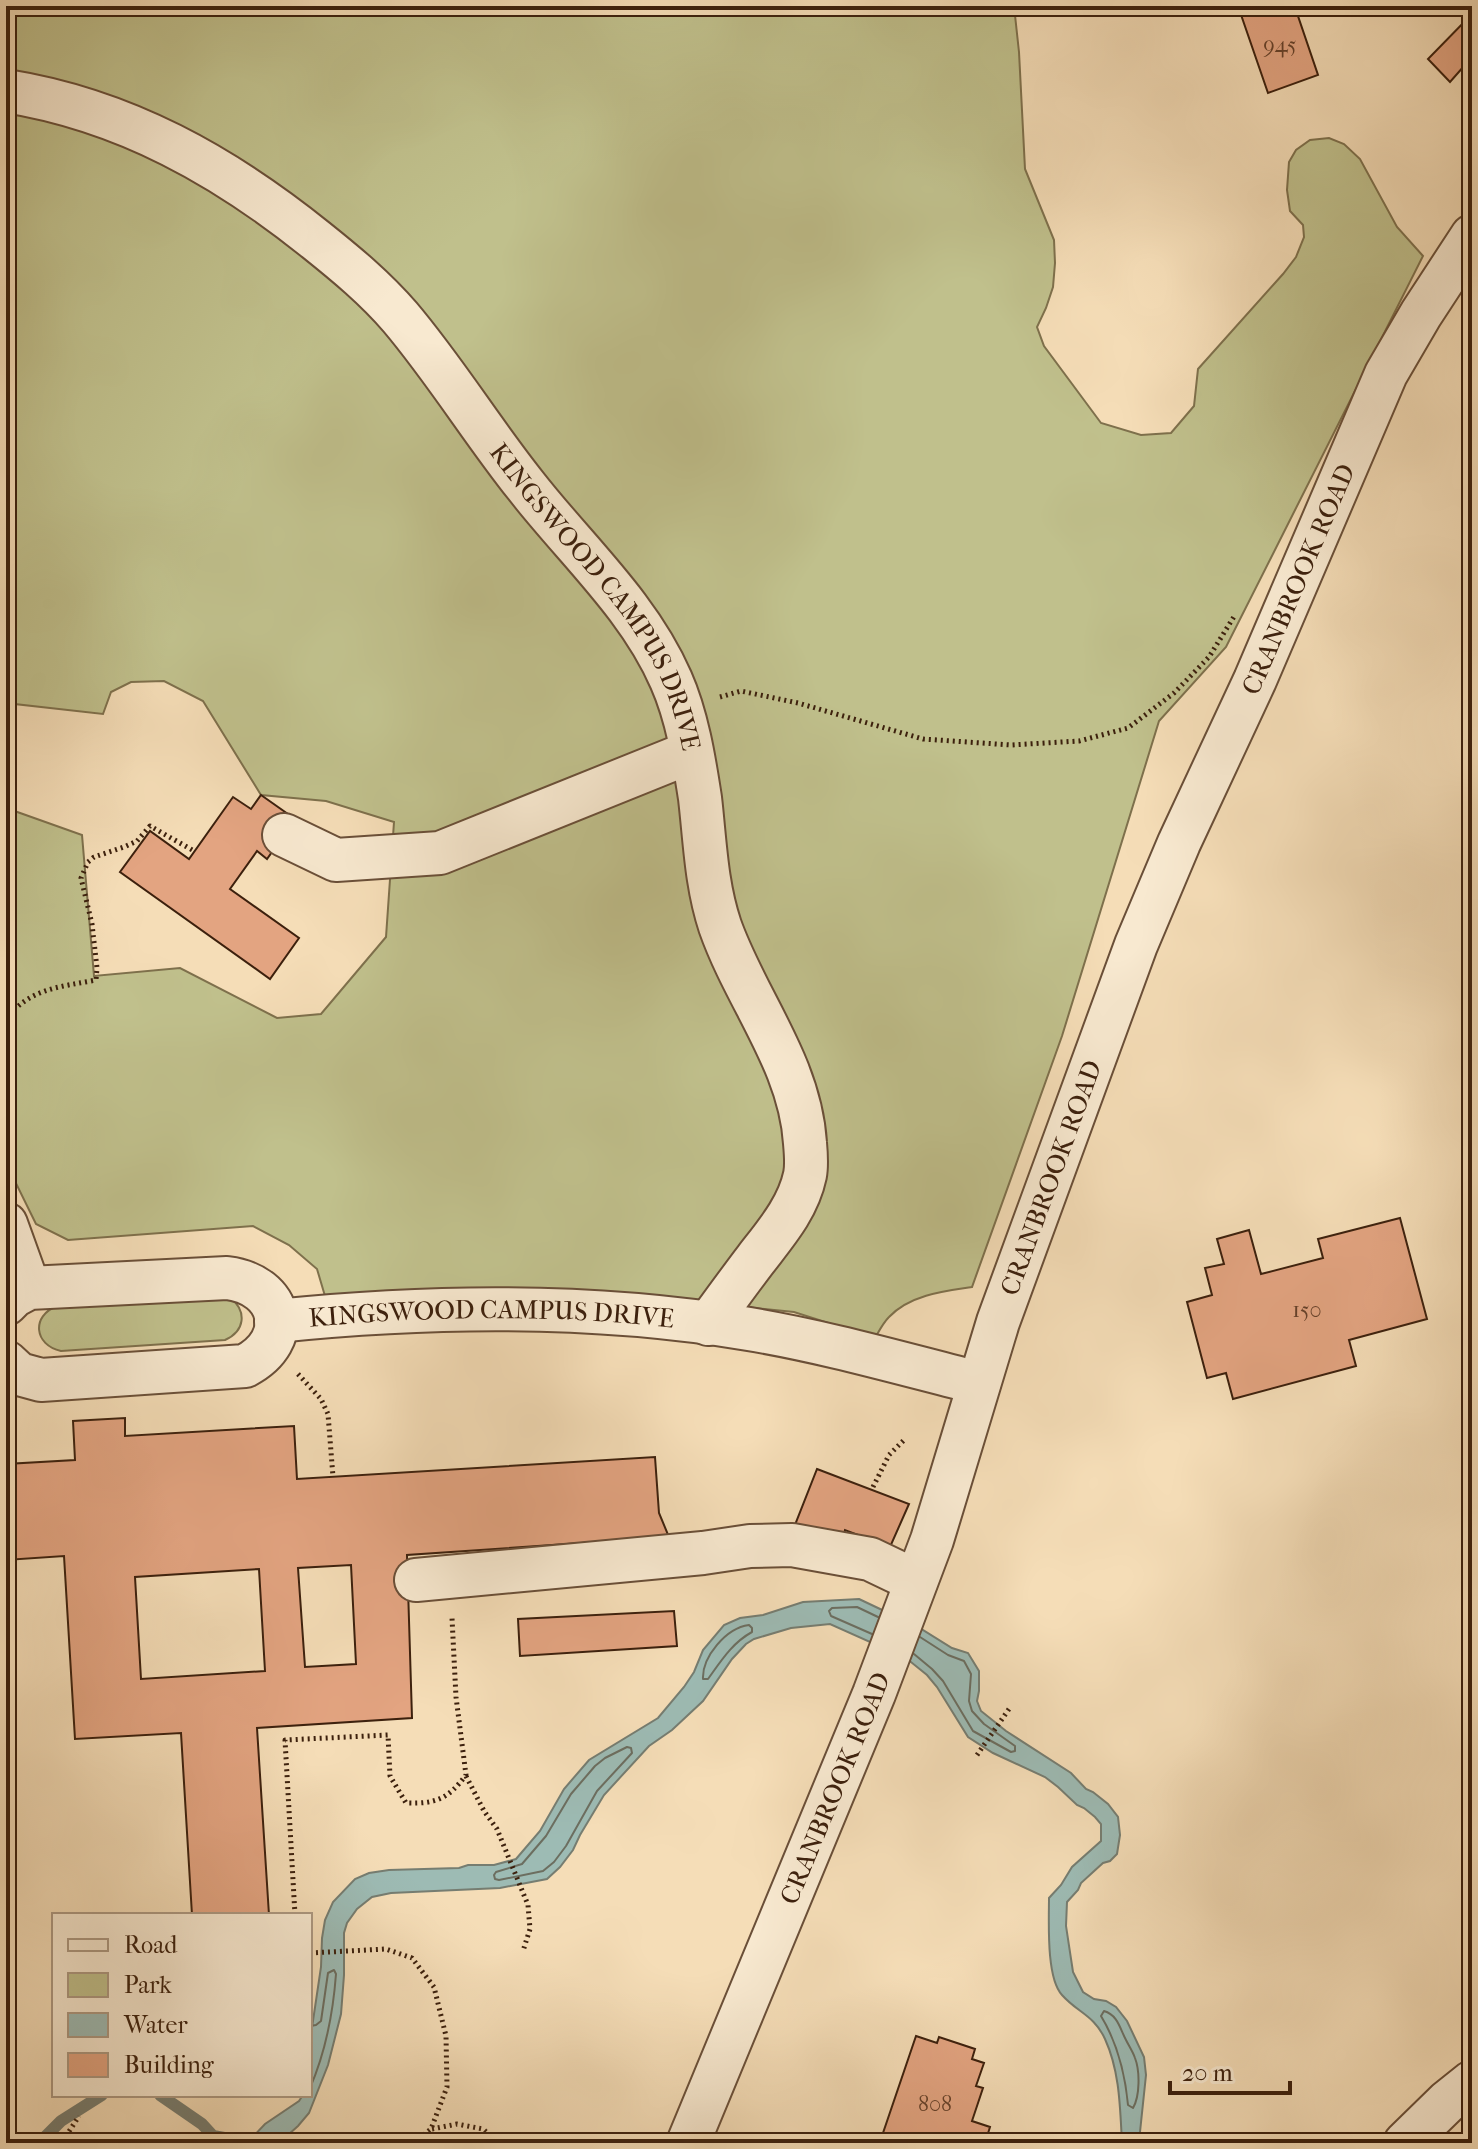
<svg xmlns="http://www.w3.org/2000/svg" width="1478" height="2149" viewBox="0 0 1478 2149" font-family="'IM FELL French Canon',serif">
	<rect width="100%" height="100%" fill="#f5ddb7"/>
	<filter id="stains"><feTurbulence type="fractalNoise" baseFrequency=".0025" numOctaves="4"/><feColorMatrix values="0 0 0 0 .2 0 0 0 0 .09 0 0 0 0 .02 0 0 0 .5 -.17"/></filter>
	<radialGradient id="worn" r=".72"><stop offset=".6" stop-color="#630" stop-opacity="0"/><stop offset="1" stop-color="#630" stop-opacity=".3"/></radialGradient>
	<path fill="#c0c08c" stroke="#7e704c" stroke-width="2" d="M6 6H1014L1019 52 1025 169 1054 240 1055 263 1053 287 1046 308 1037 327 1044 346 1101 423 1141 435 1171 433 1194 406 1198 369 1283 274 1296 257 1304 237 1303 225 1290 211 1287 190 1289 162 1296 150 1310 140 1329 138 1344 144 1360 159 1397 227 1423 256 1226 647 1159 721 1062 1036 972 1287C944 1291 910 1295 889 1317 883 1323 879 1331 875 1338L794 1312 649 1297 325 1296 317 1269 289 1245 253 1226 68 1240 36 1224 6 1163V808L82 835 94 976 180 968 277 1018 321 1014 386 937 394 822 326 801 261 795 203 701 164 681 131 682 111 692 103 714 6 703Z
		M231 1298C247 1312 245 1331 225 1340L61 1351C34 1345 31 1316 57 1306Z"/>
	<path fill="#9dbbb4" stroke="#767d71" stroke-width="2" d="M859 1599 918 1627 952 1648 968 1653 979 1671V1691L977 1701 981 1711 1006 1731 1071 1773 1086 1789 1093 1792 1108 1804 1118 1817 1120 1835 1117 1854 1110 1861 1103 1863 1081 1883 1078 1890 1067 1902 1066 1926 1073 1972 1083 1992 1094 1999 1106 2001 1116 2007 1127 2021 1144 2057 1146 2075 1140 2132 1141 2143H1122C1120 2108 1120 2072 1105 2039 1094 2015 1078 2013 1062 1995 1046 1978 1049 1921 1049 1898L1061 1885 1072 1867 1101 1841V1824L1095 1817 1084 1808 1077 1805 1058 1787 1045 1777 993 1753 968 1737 937 1687 927 1675 906 1658 830 1624 791 1628 754 1639 746 1644 732 1659 703 1701 672 1730 649 1746 604 1795 580 1835 573 1850 560 1867 547 1879 500 1888 391 1893 372 1897 357 1909 347 1923 344 1933V1975L341 2014 328 2065 309 2113 298 2126 279 2143H247L265 2124 299 2101 303 2095H310V2041L321 1967 322 1938 325 1920 333 1902 355 1879 369 1873 389 1870 459 1868 468 1865H494L516 1859 540 1831 564 1789 589 1760 658 1718 684 1687 694 1672 703 1650 724 1625 740 1618 763 1615 803 1602Z"/>
	<g fill="none" stroke-linecap="round" stroke-linejoin="round">
		<path stroke="#6c6e60" stroke-width="2" d="M749 1625 752 1628V1632C732 1643 721 1661 708 1679H703C702 1657 726 1628 749 1625Z
			M872 1634 831 1616 829 1611 832 1608 857 1607 878 1617
			M914 1654 932 1669 943 1681 973 1731 1011 1752 1015 1751V1746L984 1724 972 1711 969 1701 971 1674 964 1661 948 1655 920 1637
			M627 1747 631 1748 632 1753 597 1791 566 1846 554 1862 543 1871 499 1880 495 1879 494 1875 496 1872 522 1864 546 1836 571 1794 595 1766 605 1758Z
			M1104 2011C1118 2015 1120 2029 1126 2040 1129 2046 1133 2052 1135 2058 1140 2071 1140 2096 1133 2108L1128 2105C1125 2073 1118 2044 1101 2016Z
			M310 2026 316 2025 321 2021 328 1973 334 1970 336 1974C333 2014 326 2051 310 2088"/>
		<path stroke="#767d71" stroke-width="12" d="M160 2095 202 2124 213 2136 252 2143
			M39 2143 61 2121 102 2095"/>
	</g>
	<path fill="#e3a481" stroke="#3c200d" stroke-width="2" fill-rule="evenodd" d="M1238 6H1325L1298 16 1318 75 1268 93Z
		M1472 14V57L1450 82 1428 59Z
		M261 795 295 819 267 859 257 851 230 889 299 938 270 979 120 872 150 831 189 859 233 797 251 809Z
		M1400 1218 1427 1319 1349 1340 1356 1366 1233 1399 1226 1373 1207 1378 1187 1302 1212 1295 1205 1268 1224 1264 1217 1239 1249 1230 1261 1274 1323 1258 1318 1239Z
		M125 1418V1436L294 1426 297 1479 655 1457 659 1513 669 1537 407 1555 412 1718 257 1728 269 1915H192L181 1733 75 1739 64 1556 6 1560V1464L75 1460 73 1421ZM351 1565 356 1664 305 1667 298 1568ZM259 1569 265 1671 141 1679 135 1577Z
		M817 1469 909 1504 890 1547 845 1530 843 1540 791 1535Z
		M674 1611 677 1646 520 1656 518 1619Z
		M916 2036 937 2043 939 2037 975 2049 972 2059 984 2063 976 2086 983 2088 972 2121 990 2127 985 2143H890L892 2135 883 2133Z"/>
	<g fill="none" stroke-linecap="round" stroke-linejoin="round">
		<defs>
			<g id="minor">
				<path id="s1" d="M6 91C125 110 224 166 316 240 346 264 375 288 400 317 445 370 482 431 526 486 575 549 639 606 671 680 687 716 694 759 700 798 705 841 706 884 720 926 746 1000 800 1063 805 1143 806 1154 807 1165 805 1175 798 1208 776 1233 756 1259 740 1280 724 1302 708 1324"/>
				<path d="M284 835 336 860 440 853 691 752"/>
				<path d="M6 1224 29 1288"/>
				<path d="M6 1304 14 1296 29 1288 227 1278C283 1285 295 1340 245 1366L41 1380 19 1374 6 1362"/>
				<path id="s2" d="M276 1321C432 1305 594 1303 749 1329 827 1342 903 1364 979 1383"/>
				<path d="M416 1580 703 1553 750 1546 792 1545 870 1559 916 1581"/>
				<path id="s3" d="M688 2143 874 1694 932 1540 998 1322 1136 945 1179 843 1255 680 1386 374 1421 314 1472 236"/>
				<path d="M1405 2143 1447 2102 1472 2082"/>
			</g>
		</defs>
		<use href="#minor" stroke="#6a4f38" stroke-width="46"/>
		<path stroke="#3c200d" stroke-width="5" stroke-dasharray="2 4" stroke-linecap="butt" d="M720 697 741 691 798 703 923 739 1011 745 1079 741 1128 728 1174 693 1209 657 1235 615
			M6 1019C30 988 60 987 96 980L97 968 92 924 81 878 88 862 94 857 124 847 137 841 150 826 194 851
			M298 1374 321 1399 328 1414 333 1477
			M873 1487 889 1455 904 1440
			M977 1755 1009 1709
			M466 1776 484 1811 497 1829 528 1905 530 1929 523 1951
			M295 1915 285 1740 388 1735 390 1776 406 1803C436 1804 448 1799 466 1775L456 1697 452 1618
			M310 1953 386 1949 412 1958 434 1987 446 2036 447 2087 431 2129 413 2143
			M432 2129 457 2124 483 2129 498 2143
			M68 2143V2133L79 2116"/>
		<use href="#minor" stroke="#f8e9d0" stroke-width="42"/>
	</g>
	<g text-anchor="middle" dominant-baseline="central" stroke-width="6" stroke-linejoin="round" paint-order="stroke">
		<g font-size="22" fill="#66412a">
			<text x="1280" y="45">945</text>
			<text x="1307" y="1310">150</text>
			<text x="935" y="2104">808</text>
		</g>
		<g font-size="26" fill="#3c200d" stroke="#f8e9d0">
			<text stroke="none"><textPath href="#s3" startOffset="1680">CRANBROOK ROAD</textPath></text>
			<text stroke="none"><textPath href="#s1" startOffset="806">KINGSWOOD CAMPUS DRIVE</textPath></text>
			<text stroke="none"><textPath href="#s3" startOffset="1032">CRANBROOK ROAD</textPath></text>
			<text stroke="none"><textPath href="#s2" startOffset="216">KINGSWOOD CAMPUS DRIVE</textPath></text>
			<text stroke="none"><textPath href="#s3" startOffset="384">CRANBROOK ROAD</textPath></text>
		</g>
	</g>
	<rect width="1478" height="2149" fill="none" stroke="#f5ddb7" stroke-width="32"/>
	<rect x="8" y="8" width="1462" height="2133" fill="none" stroke="#3c200d" stroke-width="4"/>
	<rect x="16" y="16" width="1446" height="2117" fill="none" stroke="#3c200d" stroke-width="2"/>
	<rect x="52" y="1913" width="260" height="184" fill="#f8e9d0" stroke="#ad9982" stroke-width="2"/>
	<rect x="68" y="1939" width="40" height="12" fill="#f8e9d0" stroke="#ad9982" stroke-width="2"/>
	<text x="124" y="1953" font-size="24" fill="#3c200d">Road</text>
	<rect x="68" y="1973" width="40" height="24" fill="#c0c08c" stroke="#ad9982" stroke-width="2"/>
	<text x="124" y="1993" font-size="24" fill="#3c200d">Park</text>
	<rect x="68" y="2013" width="40" height="24" fill="#9dbbb4" stroke="#ad9982" stroke-width="2"/>
	<text x="124" y="2033" font-size="24" fill="#3c200d">Water</text>
	<rect x="68" y="2053" width="40" height="24" fill="#e3a481" stroke="#ad9982" stroke-width="2"/>
	<text x="124" y="2073" font-size="24" fill="#3c200d">Building</text>
	<path d="M1170 2081v12h120v-12" fill="none" stroke="#3c200d" stroke-width="4"/>
	<text x="1182" y="2081" font-size="24" fill="#3c200d" stroke="#f8e9d0" stroke-width="6" paint-order="stroke">20 m</text>
	<rect width="100%" height="100%" filter="url(#stains)"/>
	<rect width="100%" height="100%" fill="url(#worn)"/>
</svg>
